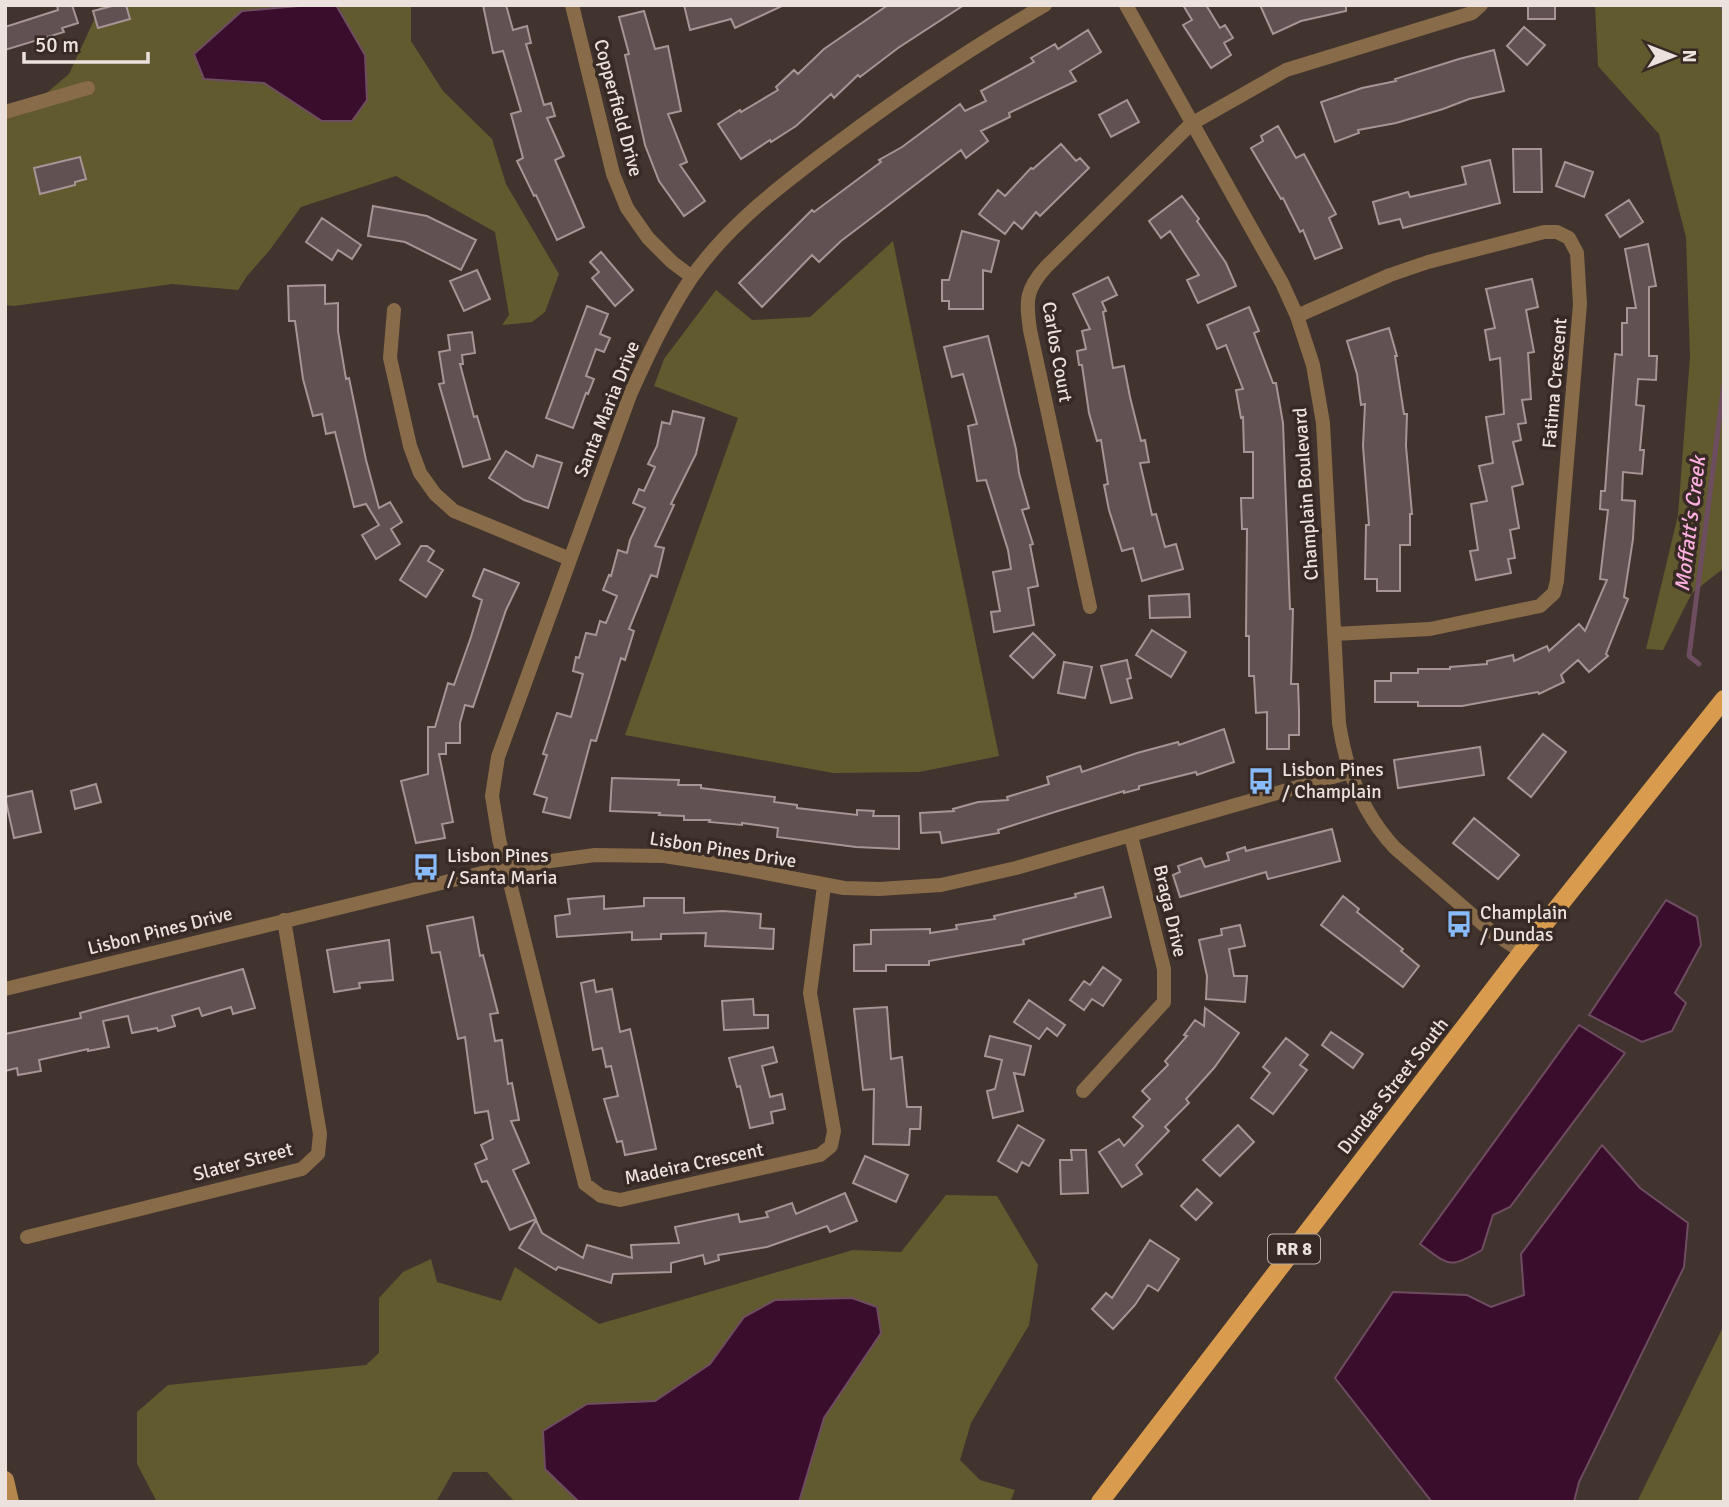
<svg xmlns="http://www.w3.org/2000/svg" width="1729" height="1507" viewBox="0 0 1729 1507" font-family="Signika,sans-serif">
	<rect width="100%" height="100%" fill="#41332e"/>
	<path fill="#615a2f" d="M101 5H310L242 11 204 79 264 83 322 121 365 55 336 5H411V41L443 91 492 139 506 184 559 274 545 312 532 322 502 325 509 315 495 232 396 176 301 207 269 251 247 276 238 290 172 284 14 306 5 305V113L44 95 69 74Z
		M1595 5H1724V568L1692 593 1663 650 1646 649 1678 515 1690 357 1686 237 1659 134 1598 66Z
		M893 241 999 756 919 772 833 773 625 735 738 418 654 386 664 359 716 290 752 320 810 317Z
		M946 1195 997 1196 1038 1265 1029 1325 971 1423 960 1460 980 1480 1015 1490 1010 1502H799L824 1418 881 1333 744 1317 710 1364 655 1401 587 1404 545 1469 579 1502H515L487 1472H453L436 1502H157L137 1464V1412L168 1385 366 1365 379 1353V1298L403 1272 431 1259 437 1282 501 1301 515 1267 599 1324 853 1250 901 1252Z
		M1724 1325V1502H1637Z"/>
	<path fill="#390d2b" stroke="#6e4d61" stroke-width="2" d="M310 5H336L365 55 367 100 352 121H322L264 83 204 79 194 54 242 11Z
		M1666 900 1697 917 1701 945 1675 993 1686 1003 1672 1031 1642 1042 1589 1015Z
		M1579 1025 1625 1053 1510 1207 1493 1215 1482 1250C1448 1269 1450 1266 1420 1244Z
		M1602 1145 1640 1188 1688 1223 1684 1267 1579 1482 1574 1502H1432L1335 1378 1393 1292 1467 1295 1491 1307 1524 1295 1521 1254Z
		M852 1298 877 1307 881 1333 824 1418 799 1502H579L545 1469 543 1431 587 1404 655 1401 710 1364 744 1317 775 1300Z"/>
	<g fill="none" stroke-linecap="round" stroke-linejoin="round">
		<path stroke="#6e4d61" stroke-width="5" d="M1721 5 1724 9
			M1699 664 1689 656 1724 383"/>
	</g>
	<path fill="#615152" stroke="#a69496" stroke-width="2" d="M57 5H72L78 23 62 28 64 32 5 50V27L58 10Z
		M116 5H126L130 19 98 28 93 11Z
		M483 5H506L513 30 527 26 531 43 526 44 544 105 551 103 555 116 547 118 564 156 555 160 584 227 557 240 536 195 534 196 517 161 523 158 511 114 521 111 503 51 493 53Z
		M684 5H784L735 28 731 19 690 30Z
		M888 5H964L898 48 860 77 858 75 834 98 831 94 796 126 771 142 770 140 741 159 718 124 740 110 741 112 778 90 776 87 794 70 798 74 824 49Z
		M1183 5H1206L1220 28 1225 25 1233 38 1224 43 1231 55 1211 68 1183 25 1192 20Z
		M1260 5H1346V11L1301 21 1273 34Z
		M1528 5H1555V19H1528Z
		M644 11 655 49 668 46 681 111 668 114 687 162 680 165 705 201 684 216 659 181 645 145 625 55 629 54 619 17Z
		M1524 27 1545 45 1527 65 1507 46Z
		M1088 30 1101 52 1070 71 1076 81 1009 113 1010 117 981 131 988 141 966 158 961 150 841 241 819 262 812 255 762 307 739 283 812 210 814 212 881 162 879 160 902 147 960 104 965 111 986 101 981 91 1034 62 1031 58 1055 44 1058 49Z
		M1494 50 1504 91 1469 99 1443 109 1396 123 1358 130 1359 133 1335 142 1321 102 1362 88 1396 81 1395 79 1459 59Z
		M1127 100 1139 122 1111 137 1099 115Z
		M1278 126 1296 158 1304 154 1336 214 1329 218 1342 248 1315 259 1303 230 1300 232 1283 198 1281 199 1251 148 1263 141 1261 136Z
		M1061 144 1076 161 1080 158 1089 168 1040 216 1036 212 1022 229 1014 222 1005 234 979 214 998 190 1005 196 1031 168 1033 169Z
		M1513 149H1541L1542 192H1514Z
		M80 157 86 179 75 182V185L40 194 34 168Z
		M1490 160 1500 203 1403 228 1400 219 1379 224 1373 202 1408 192 1410 197 1466 184 1462 167Z
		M1565 162 1593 172 1584 197 1556 186Z
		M1182 196 1199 219 1197 221 1226 263 1236 286 1198 303 1187 280 1199 275 1170 231 1161 238 1149 221Z
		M1629 200 1643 222 1620 237 1606 215Z
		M373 206 427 216 476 240 461 270 405 242 368 236Z
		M322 218 361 245 352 259 338 250 332 260 306 242Z
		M962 231 999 241 991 272 983 270V309H949V301H942V280H949Z
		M1648 244 1656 286 1649 287V356H1657L1656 380 1638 379 1636 405 1644 406 1640 450H1644L1642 474 1623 472 1622 500 1635 501 1633 539 1624 597 1628 599 1606 654 1608 656 1589 672 1578 660 1561 675 1564 682 1539 694 1538 692 1462 706H1418V702H1375V681H1391V673H1418V669H1450V667L1487 664V661L1513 655 1514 661 1547 646 1549 651 1579 624 1585 631 1607 580 1600 579 1608 510 1600 509 1601 491H1605L1615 354 1622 355V323H1627V308H1636L1625 249Z
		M601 252 633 290 615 306 592 278 599 272 590 262Z
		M477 270 490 299 464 311 450 281Z
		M1108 277 1117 295 1102 302 1106 311 1103 312 1113 368 1124 366 1130 397 1141 441 1145 440 1149 462 1140 463 1152 515 1156 514 1165 547 1176 544 1183 569 1142 581 1133 548 1122 551 1109 510 1104 485 1108 484 1101 440 1097 441 1089 413 1082 365H1079L1077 351 1086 349 1082 331 1090 329 1073 294Z
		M1532 279 1538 307 1526 310 1534 352 1528 353 1531 399 1522 400 1526 423 1518 424 1521 440 1513 442 1523 484 1512 487 1519 528 1510 530 1515 558 1508 559 1511 573 1476 580 1470 551 1478 550 1471 504 1487 501 1479 466 1493 463 1486 417 1504 414 1500 358 1490 360 1485 330 1495 328 1486 289Z
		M325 285V304L338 303V331L346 379 349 378 366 460 379 508 390 502 402 522 391 529 400 544 376 559 362 535 379 525 366 504 354 507 335 432 326 434 322 414 313 416 303 379 295 321H289L288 286Z
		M587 306 608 314 600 334 610 338 604 352 596 349 586 376 594 379 588 394 586 393 573 428 546 418Z
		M1249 307 1259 331 1254 333 1273 383H1276L1283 423 1290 609H1293L1291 684H1298L1299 711V735H1289V749H1267V712L1256 713 1254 676H1249V636H1246L1247 529H1242L1241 498H1253V452H1244L1243 417 1241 418 1236 390 1243 389 1226 345 1217 349 1207 325Z
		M1389 328 1397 356H1395L1404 414H1407L1406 446 1412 514H1410V545H1400V591H1377V579H1365L1366 525H1369L1363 446 1365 404 1361 405 1357 374 1347 341Z
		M472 332 475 353 462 355 463 364H460L474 417 477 416 490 459 463 467 439 384 444 383 439 352 450 350 448 335Z
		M988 336 1016 449 1019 473 1029 508 1022 510 1033 544 1030 545 1038 586 1028 588 1034 625 994 632 991 612 1000 611 993 572 1011 569 1008 550 986 480 977 481 968 426 977 424 963 374 952 377 944 347Z
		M673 411 704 418 696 454 671 504 674 505 655 546 664 548 657 577 651 575 629 629 634 631 625 660 621 658 596 741 591 740 570 818 543 812 547 798 534 794 547 755 543 754 548 739 557 713 571 717 583 674 573 671 576 657 579 658 586 633 596 635 600 621 606 623 617 596 603 590 609 575 611 576 618 550 627 553 630 540 645 508 633 503 639 489 644 491 655 467 648 464 657 446 662 422 670 424Z
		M506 451 533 467 537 455 562 463 548 508 524 500 489 478Z
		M421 546H427L434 551 428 561 443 570 426 597 400 580Z
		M484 569 519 583 506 610 473 707 465 705 460 723V743H446V754H439L453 822 442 824 445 838 416 843 401 781 428 774V727H435L448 683 454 685 471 637 482 600 473 596Z
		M1189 594 1190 617 1150 618 1149 596Z
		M1152 630 1186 652 1171 677 1136 655Z
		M1033 633 1055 655 1033 678 1010 656Z
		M1127 660 1131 678 1127 679 1132 698 1111 703 1101 666Z
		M1064 662 1092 667 1085 698 1058 693Z
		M1224 729 1234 762 1211 770 1197 775 1196 772 1139 786V789L1124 793V791L1058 811 998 830 999 833 942 843 940 832 921 833 920 813 954 811 953 809 978 802 1008 800 1007 797 1049 784 1047 777 1080 766 1082 772 1137 753 1178 742 1179 745Z
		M1543 734 1566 752 1531 797 1508 778Z
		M1480 747 1484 775 1398 788 1394 760Z
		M612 778 679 780 678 785H701V788L775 797 774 802 797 805V808L857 815V810L874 811 873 816H899V849L856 847 777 837 778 828 742 823V825L709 822 710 820H684V816L659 815 660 813 610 811Z
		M96 784 101 802 75 809 71 791Z
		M32 791 41 832 14 838 5 797Z
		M1474 818 1519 855 1498 879 1453 843Z
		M1332 829 1340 861 1268 879 1266 872 1180 897 1173 875 1180 872 1178 866 1201 858 1205 867 1229 860 1227 853 1245 847 1246 851Z
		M1103 887 1111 917 1023 940 1024 944 929 961V965H886V971H854V945L871 944V930L930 929V933L957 929 956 925 995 919 994 916 1076 897 1075 894Z
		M604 896V909L644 906V898H684V913L723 911 761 914 760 928 774 929 773 949 705 946 706 933 661 934V939L632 940V932L557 937 555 916 570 914 568 899Z
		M1343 896 1359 909 1357 912 1403 949 1401 951 1419 966 1403 987 1321 925Z
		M473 917 480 956 483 955 498 1013 490 1014 495 1041 502 1040 508 1084 512 1083 519 1120 511 1121 529 1163 513 1170 536 1219 510 1230 487 1181 482 1182 475 1164 487 1159 481 1145 493 1139 488 1111 475 1113 465 1037 458 1039 440 952 432 953 427 926Z
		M1240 925 1245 946 1229 949 1234 976H1247L1245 1002 1206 999 1207 976 1199 940 1222 935 1221 929Z
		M389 940 393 980 359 983 360 988 334 992 327 950Z
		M1103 967 1121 980 1103 1006 1092 999 1084 1010 1070 1000 1084 981 1090 985Z
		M243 969 255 1008 233 1014 231 1007 202 1016 199 1008 172 1016 175 1026 158 1031 157 1028 132 1033 128 1016 103 1021 109 1047 88 1051V1049L39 1060 41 1071 18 1075 17 1068 5 1071V1034L81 1018 80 1013Z
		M594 980 596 992 612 989 620 1032 630 1029 656 1149 625 1155 622 1141 617 1142 604 1099 618 1096 611 1066 606 1067 602 1048 593 1050 581 983Z
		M753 999 754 1015H768V1028L724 1030 722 1001Z
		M1029 1000 1065 1025 1057 1036 1047 1028 1039 1039 1014 1022Z
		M887 1007 891 1059 902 1057 907 1107H921L920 1129H910L909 1145 873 1144 874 1089 863 1090 854 1009Z
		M1205 1008 1239 1033 1214 1068 1186 1099 1189 1103 1165 1127 1169 1131 1136 1165 1142 1174 1122 1187 1099 1152 1119 1139 1124 1146 1143 1126 1133 1117 1150 1099 1142 1091 1168 1065 1165 1061 1187 1036 1184 1035 1195 1020 1204 1026Z
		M1331 1032 1363 1054 1353 1068 1322 1045Z
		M990 1036 1031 1046 1024 1075 1014 1073 1023 1111 993 1118 987 1091 995 1089 1002 1060 985 1056Z
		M1286 1038 1308 1055 1300 1065 1307 1070 1273 1114 1251 1098 1270 1073 1263 1067Z
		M773 1047 777 1062 762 1066 770 1097 782 1094 785 1109 771 1112 773 1123 750 1128 740 1086 737 1087 729 1058Z
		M1018 1125 1044 1140 1029 1166 1022 1162 1017 1172 998 1161Z
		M1238 1125 1254 1142 1220 1176 1203 1160Z
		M1071 1150H1086L1088 1193 1061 1194 1060 1160H1072Z
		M865 1156 908 1175 896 1202 853 1183Z
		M1197 1189 1212 1203 1196 1220 1181 1206Z
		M845 1193 857 1221 830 1232 827 1226 767 1247 718 1255 719 1260 705 1264 703 1255 671 1263V1272L613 1274 611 1283 558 1267 556 1270 519 1248 536 1220 542 1233 583 1258 587 1245 632 1258 631 1245 679 1243 675 1227 738 1214 740 1222 768 1217 766 1212 792 1203 796 1214Z
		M1150 1240 1179 1259 1158 1291 1148 1285 1135 1305 1113 1329 1092 1309 1106 1293 1112 1298Z"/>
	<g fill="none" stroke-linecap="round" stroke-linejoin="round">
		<path stroke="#886b48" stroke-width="14" d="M572 5 613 174 627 208 648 238 672 262 692 277
			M1126 5 1282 283 1297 316 1313 365 1323 423 1339 723C1346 770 1362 813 1395 848L1492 932 1522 952
			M5 112 88 88
			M394 310 390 358 410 446 420 473 435 494 454 511 570 559
			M1297 316 1390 275 1428 262 1544 232H1557L1569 238 1577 253 1580 304 1557 581 1554 593 1540 606 1430 629 1334 634
			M1090 607 1030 330C1026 301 1025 290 1046 267L1191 124 1286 70 1472 13 1481 5
			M824 886 810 993 834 1131 831 1146 820 1155 620 1200 601 1196 585 1184 499 839 492 796 498 757 630 395C648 355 667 314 692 277 730 223 784 183 836 144 904 93 972 47 1045 5
			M5 989 507 867 595 855 664 856 729 866 844 888 879 889 941 885 1016 868 1350 772
			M1083 1091 1164 1002V969L1131 836
			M27 1237 302 1169 318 1154 320 1134 284 920"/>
		<path stroke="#b6874d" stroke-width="18" d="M5 1480 10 1502"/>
		<path stroke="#d99c4f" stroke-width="18" d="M1100 1502 1522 952 1724 699"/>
	</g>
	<defs>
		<symbol id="bus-bare" viewBox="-9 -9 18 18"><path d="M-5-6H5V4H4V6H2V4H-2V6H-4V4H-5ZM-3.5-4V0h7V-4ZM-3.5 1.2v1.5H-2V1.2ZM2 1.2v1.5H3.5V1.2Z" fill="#87bbfb" stroke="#372924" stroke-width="2.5" paint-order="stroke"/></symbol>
	</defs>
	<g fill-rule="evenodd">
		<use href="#bus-bare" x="1242" y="762" width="38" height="38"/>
		<use href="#bus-bare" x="407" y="848" width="38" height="38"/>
		<use href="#bus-bare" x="1440" y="905" width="38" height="38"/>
	</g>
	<g text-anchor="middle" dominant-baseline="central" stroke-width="7" stroke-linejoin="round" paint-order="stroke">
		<rect fill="#372924" stroke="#b5aaa6" stroke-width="2" x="1268" y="1234.5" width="52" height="29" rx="5"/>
		<g font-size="18" font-weight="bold" fill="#ebe2de">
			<text x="1294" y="1249">RR 8</text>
		</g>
		<g font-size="19" fill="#ebe2de" stroke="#372924">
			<text transform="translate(618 108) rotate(75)">Copperfield Drive</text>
			<text transform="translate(1057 352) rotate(80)">Carlos Court</text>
			<text transform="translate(1555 383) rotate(-85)">Fatima Crescent</text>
			<text transform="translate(607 409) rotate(-68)">Santa Maria Drive</text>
			<text transform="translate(1306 494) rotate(-94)">Champlain Boulevard</text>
			<text transform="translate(723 850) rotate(9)">Lisbon Pines Drive</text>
			<text transform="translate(1170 911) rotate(77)">Braga Drive</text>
			<text transform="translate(160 931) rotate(-14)">Lisbon Pines Drive</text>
			<text transform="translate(1393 1086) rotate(-52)">Dundas Street South</text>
			<text transform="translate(243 1162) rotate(-15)">Slater Street</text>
			<text transform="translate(694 1164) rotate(-12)">Madeira Crescent</text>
		</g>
		<g font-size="19" fill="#ebe2de" stroke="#372924" text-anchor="start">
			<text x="1282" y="770">Lisbon Pines<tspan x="1282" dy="22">/ Champlain</tspan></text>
			<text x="447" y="856">Lisbon Pines<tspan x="447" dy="22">/ Santa Maria</tspan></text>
			<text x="1480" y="913">Champlain<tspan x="1480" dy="22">/ Dundas</tspan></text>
		</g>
		<g font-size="21" font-style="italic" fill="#feb0e0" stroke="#372924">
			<text transform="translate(1690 524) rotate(-83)">Moffatt's Creek</text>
		</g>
	</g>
	<rect width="1729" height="1507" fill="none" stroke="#ebe2de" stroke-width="14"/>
	<g transform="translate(1673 56) rotate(90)" stroke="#372924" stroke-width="5" paint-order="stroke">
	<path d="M0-5L12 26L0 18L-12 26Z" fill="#ebe2de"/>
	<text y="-10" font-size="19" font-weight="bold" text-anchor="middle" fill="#ebe2de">N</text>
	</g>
	<path d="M24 52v10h124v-10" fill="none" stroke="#ebe2de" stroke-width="3.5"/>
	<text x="35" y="52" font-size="21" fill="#ebe2de" stroke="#372924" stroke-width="5" paint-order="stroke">50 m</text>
</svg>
